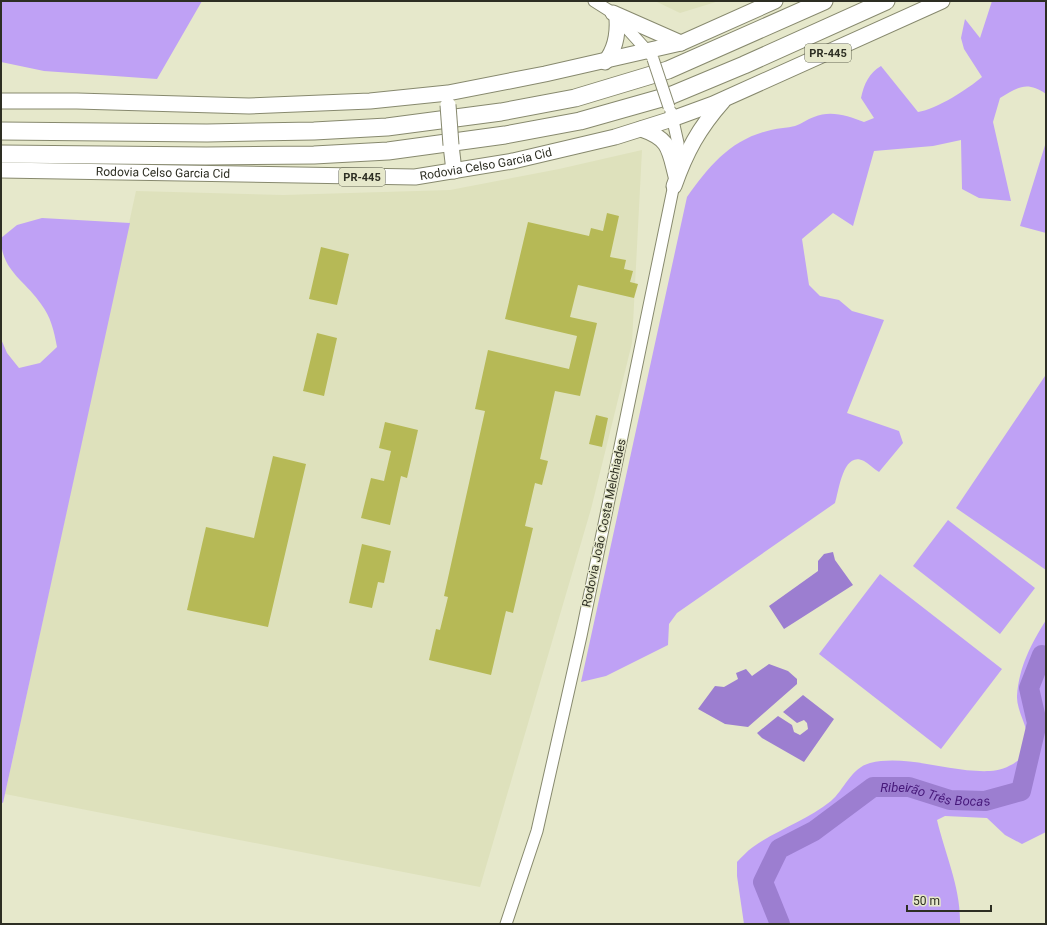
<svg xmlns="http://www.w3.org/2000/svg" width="1047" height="925" viewBox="0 0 1047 925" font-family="Roboto,sans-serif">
	<rect width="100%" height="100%" fill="#e6e8cb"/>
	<path fill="#dee1bc" d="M655 1H719L680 13Z
		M642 150 632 343 591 509 480 887 5 794 136 191 283 195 450 190 559 169Z"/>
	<path fill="#bfa1f5" d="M1 1H202L157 79 44 71 1 62Z
		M992 1H1046V94C1027 81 1018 87 1000 98L993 122 1011 201 979 198 962 189 961 140 933 146 874 151 853 226 833 213 802 239 809 285 820 296 839 300 852 311 884 320 847 413 899 431 903 443 879 472C874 469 869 464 864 461 843 450 839 491 835 503L677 613 669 624 668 645 606 676 581 682 687 197C709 166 731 139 771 130 779 128 787 128 795 126 802 124 807 119 814 117 831 110 848 116 864 122L874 118 861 98C864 84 869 73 881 66L918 112C937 109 968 89 982 77L964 49 961 38 965 19 980 38Z
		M1046 142V233L1020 226Z
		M42 218 130 223 3 803 1 802V339L7 353 19 368 40 363 57 347C54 331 51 317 41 304 25 280 1 271 1 238L17 225Z
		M1045 376H1046V570L956 508Z
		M948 520 1035 588 1000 634 913 566Z
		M880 574 1002 669 941 749 819 654Z
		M1046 620V832L1022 844 1005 835 987 818 945 816 937 820C945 854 961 888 960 924H744L737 876V862C742 857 747 851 753 847 777 830 807 820 831 801 844 790 851 768 870 763 907 754 952 773 990 771 1001 771 1016 764 1023 756 1038 739 1016 715 1017 696 1019 667 1031 644 1046 620Z"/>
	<path fill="#9c7ed0" d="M833 552 835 560 853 585 784 629 769 606 818 571V561L824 554Z
		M769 664 788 671 797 679V684L748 727 725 724 698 709 715 686 724 687 738 679 736 673 746 669 752 676Z
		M803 695 834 719 804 762 762 738 757 733 778 716 792 725 794 732 800 735 808 729 807 723 804 720 797 723 783 712Z"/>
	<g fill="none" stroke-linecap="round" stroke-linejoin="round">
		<path stroke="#9c7ed0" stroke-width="20" id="s1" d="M780 924 763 882 779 849 814 831 873 787H909L950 800 985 801 1021 791 1037 723 1029 688 1042 655 1046 657"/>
	</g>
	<path fill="#b6b956" d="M607 213 619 216 610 257 626 260 624 269 633 271 630 282 638 284 634 298 578 285 570 317 597 323 580 396 555 391 540 459 548 461 542 485 535 483 525 526 533 528 513 613 506 611 491 675 429 660 436 629 440 630 448 597 444 596 485 411 475 409 488 350 569 369 577 336 505 319 528 222 589 236 591 228 603 231Z
		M321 247 349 254 337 305 309 299Z
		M317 333 337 338 324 396 303 391Z
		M596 415 608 418 602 447 589 444Z
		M385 422 418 430 407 478 401 476 390 525 361 518 371 478 384 481 391 451 379 448Z
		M273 456 306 464 268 627 187 610 206 527 254 538Z
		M362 544 391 551 384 583 378 582 372 608 349 603Z"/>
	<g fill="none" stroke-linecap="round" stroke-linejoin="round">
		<defs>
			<path id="tertiary" d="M594 1 613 13 651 55
				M506 924 537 831 581 636 679 160 678 143 671 112"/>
			<g id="trunk">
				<path d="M613 13 681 43"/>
				<path d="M605 62C616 49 618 34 617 18"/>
				<path d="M1 101H77L249 106 370 101 448 93 545 74 681 43 775 1"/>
				<path d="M641 129C670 139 669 149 676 176"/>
				<path d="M451 145 454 171"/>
				<path id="s2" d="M1 170 415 177 513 161 615 137 672 119 713 104 942 1"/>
				<path d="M674 186C686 152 699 128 723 101"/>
			</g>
			<path id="motorway" d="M1 131 207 133 314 131 387 127 501 112 575 98 668 70 824 1
				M1 154 206 156 314 155 388 151 505 135 580 121 672 95 744 65 886 1"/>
		</defs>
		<use href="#tertiary" stroke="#87896e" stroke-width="13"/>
		<use href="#trunk" stroke="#87896e" stroke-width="17"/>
		<use href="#motorway" stroke="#87896e" stroke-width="19"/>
		<use href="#tertiary" stroke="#fff" stroke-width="11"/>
		<use href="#trunk" stroke="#fff" stroke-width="15"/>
		<use href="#motorway" stroke="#fff" stroke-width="17"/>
		<defs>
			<path id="tertiary-bridge" d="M653 59 669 107"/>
			<path id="trunk-bridge" d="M448 105 451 145"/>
		</defs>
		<use href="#tertiary-bridge" stroke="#87896e" stroke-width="13" stroke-linecap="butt"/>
		<use href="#trunk-bridge" stroke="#87896e" stroke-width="17" stroke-linecap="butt"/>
		<use href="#tertiary-bridge" stroke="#fff" stroke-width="11"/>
		<use href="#trunk-bridge" stroke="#fff" stroke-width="15"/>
	</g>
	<g text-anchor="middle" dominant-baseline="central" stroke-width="3" stroke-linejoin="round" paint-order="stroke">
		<g fill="#e6e8cb" stroke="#646655" stroke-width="1">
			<rect x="805" y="44" width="46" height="18" rx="3"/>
			<rect x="339" y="168" width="46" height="18" rx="3"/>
		</g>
		<g font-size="11" font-weight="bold" fill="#2d2e23">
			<text x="828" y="53">PR-445</text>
			<text x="362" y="177">PR-445</text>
		</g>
		<g font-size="12" fill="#2d2e23" stroke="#e6e8cb">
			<text stroke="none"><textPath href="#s2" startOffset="486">Rodovia Celso Garcia Cid</textPath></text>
			<text stroke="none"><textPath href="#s2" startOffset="162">Rodovia Celso Garcia Cid</textPath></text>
			<text transform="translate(604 523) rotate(-78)">Rodovia João Costa Melchiades</text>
		</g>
		<g font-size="13" font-style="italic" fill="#47197a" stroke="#e6e8cb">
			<text stroke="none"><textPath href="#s1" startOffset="258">Ribeirão Três Bocas</textPath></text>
		</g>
	</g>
	<rect width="1047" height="925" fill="none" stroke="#2d2e23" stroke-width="4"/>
	<path d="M907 905v6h84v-6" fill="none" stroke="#2d2e23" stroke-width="2"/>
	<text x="913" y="905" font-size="12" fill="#2d2e23" stroke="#e6e8cb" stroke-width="3" paint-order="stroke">50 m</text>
</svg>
